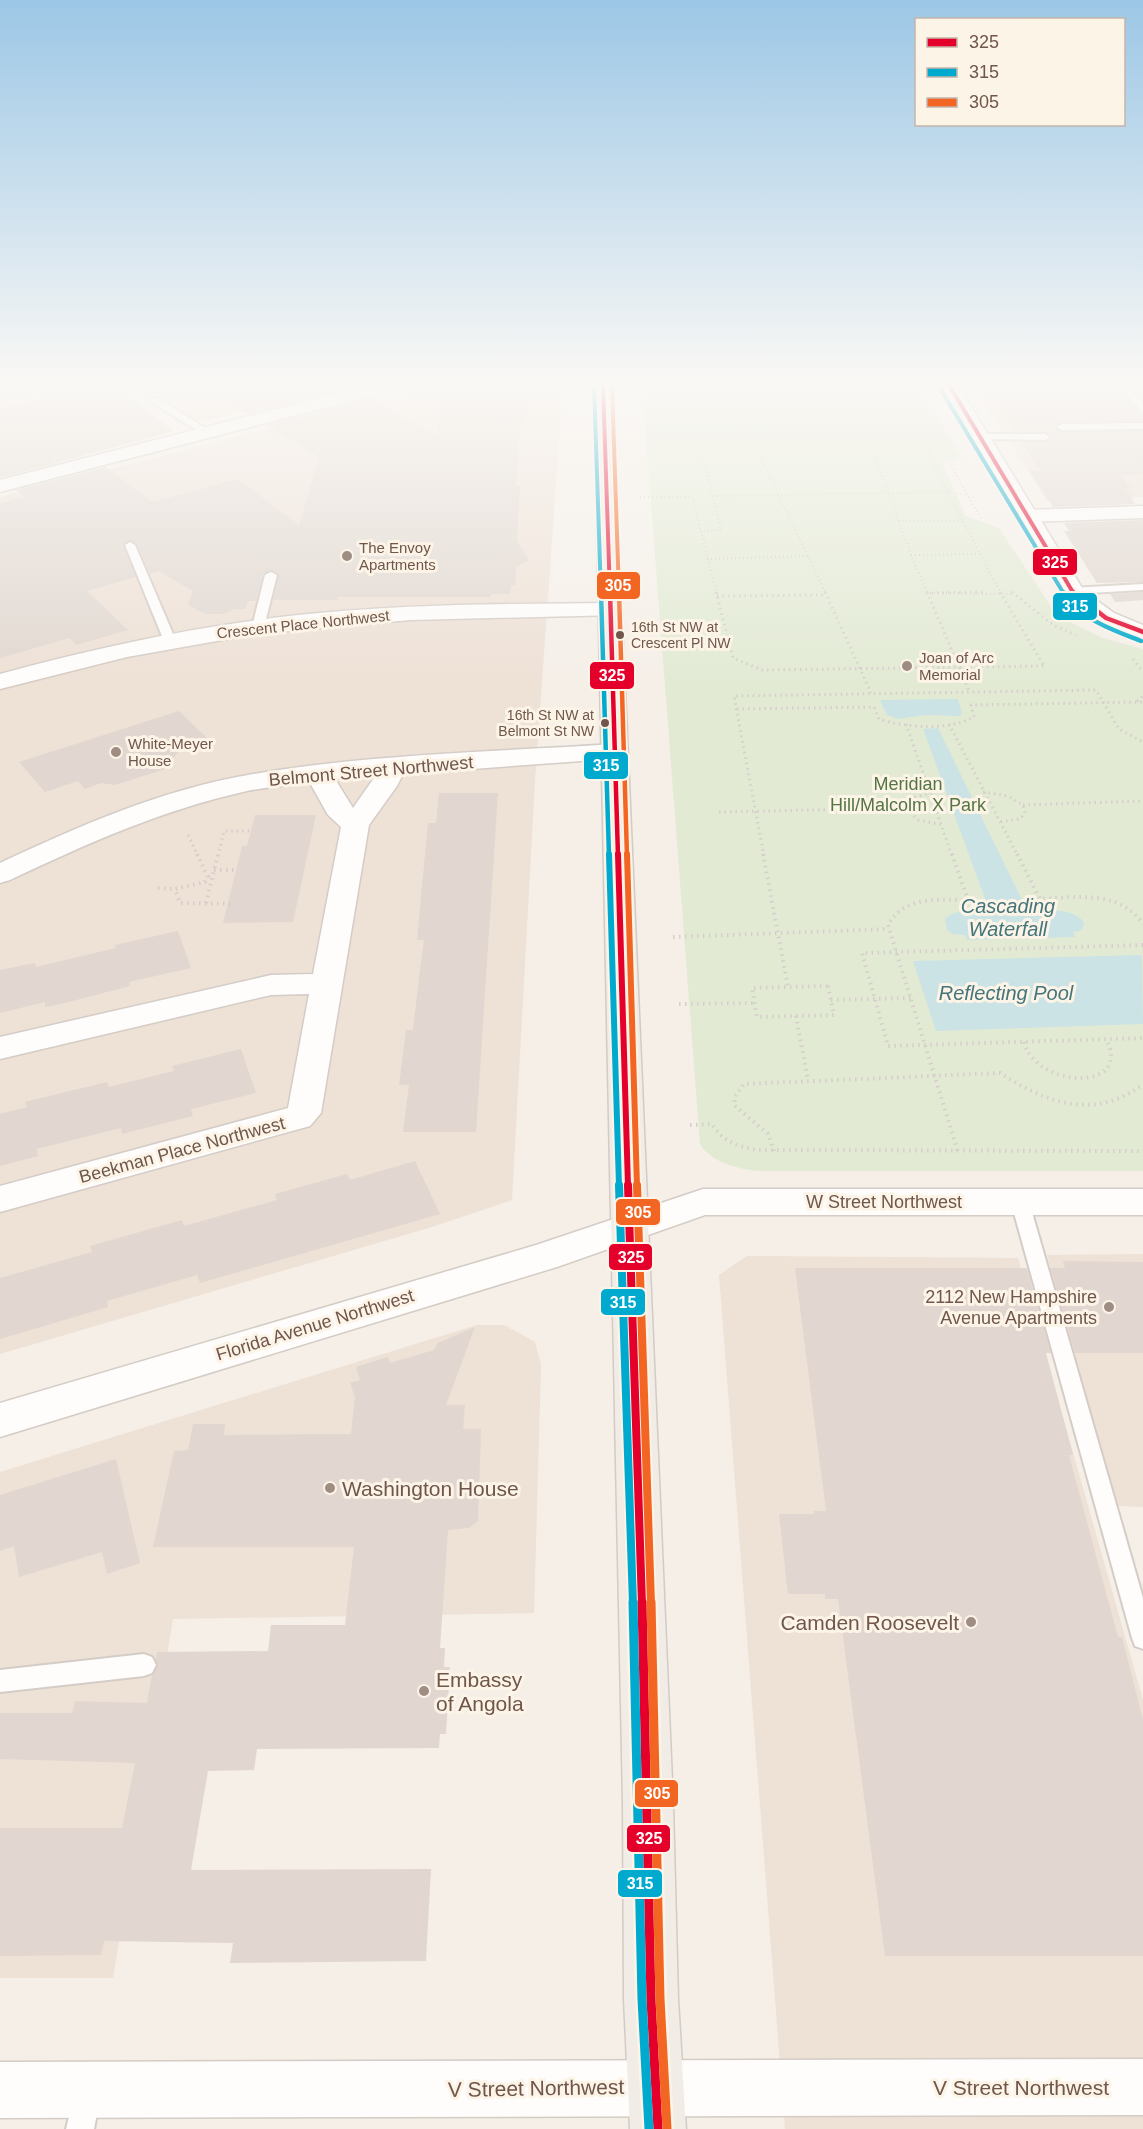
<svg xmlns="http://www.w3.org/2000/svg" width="1143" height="2129" viewBox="0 0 1143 2129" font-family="Arial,sans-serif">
	<rect width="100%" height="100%" fill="#f5efe8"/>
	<path fill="#eee1d6" d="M0 385H95L0 407Z
		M124 385H348L184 426Z
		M438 385H563L535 781 512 1200 432 1227 0 1354V497Z
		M1113 385H1143V497L1047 501 977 391H1117Z
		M1143 1254V1507L1117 1506 1047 1255Z
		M747 1256 1018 1258 1143 1700V2129H785L719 1275Z
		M477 1325H504L535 1342 541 1365 534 1613 173 1619 113 1978H0V1472Z"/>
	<path fill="#e2ead4" d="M642 385H919L960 456 942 463 966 516 999 528 1052 608 1074 624 1103 638 1143 649V1171H757C736 1168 712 1163 700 1144Z"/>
	<path fill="#cbe3e4" d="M958 699 962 713 960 716 925 715 898 719 887 715 880 700Z
		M938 728 1025 906C1045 916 1067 903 1084 922L1083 927 1080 931 1073 932 1075 937 967 940 965 935 953 934 947 930 945 919C956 909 971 911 985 911L988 907 923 729Z
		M1142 955 1143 1024 936 1031 913 961Z"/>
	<path fill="#e1d7d0" d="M97 385H113L174 431 0 478V408Z
		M203 385H347L351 387 249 414Z
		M442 385H526L527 420H524V426H520L516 486H520L517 541 529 560 516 567 515 585H511L510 594H491V597H337V600H273L279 574 270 570 263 574 256 601H248L245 609H234L223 614H205L188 605 193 591 158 571 150 574 137 544 129 540 123 546 136 577 87 591 128 630 76 645 70 638 0 658V504L25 497 16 490 106 467 152 502 238 479 299 525 319 457 267 425 370 398 437 436Z
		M1029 392 1032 396 1122 394 1143 415V421L1062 422 1055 426 1062 432 1143 431V475H1122L1130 488 1126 489 1135 504 1053 507 1030 471H1040L1021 442H1045L1052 436 1045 432H1015L991 393Z
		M1143 520V582L1097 583 1064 531H1069L1064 523Z
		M1143 592V600L1115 602 1110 594Z
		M179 711 207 738 177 748 179 751 165 769 115 785 101 783 85 789 78 781 45 792 19 762Z
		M439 793H498L476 1132H403L409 1085H399L406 1030H413L419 978 424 940H417L428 823H436Z
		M255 815H316L293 922 223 923 242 846H247Z
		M178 931 191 968 129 982 130 986 65 1003 45 1007V1002L0 1013V970L35 963 36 967 116 948 115 945Z
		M241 1049 256 1093 191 1109 193 1116 122 1134 121 1128 37 1149 38 1156 0 1166V1114L27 1107 25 1102 107 1082 109 1087 174 1071 172 1066Z
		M415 1161 440 1214 200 1283 197 1275 107 1301 108 1307 0 1339V1278L92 1252 90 1246 182 1220 184 1226 277 1200 275 1194 347 1174 350 1180Z
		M1063 1261 1143 1262V1353H1075L1050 1268H1065Z
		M795 1268H1027L1051 1353H1046L1073 1455H1069L1118 1637H1122L1143 1720V1956H885L838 1599H825V1594H788L779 1514H814V1511H826Z
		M475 1327 446 1405H465L463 1429H481L478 1521 469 1528 448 1530 440 1648H445L444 1667H450L446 1734H440L439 1748 257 1749 254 1770 208 1771 191 1870 431 1869 426 1961 230 1963 233 1943 104 1941 101 1955 0 1956V1828H122L135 1763 0 1759V1713H72L75 1701 147 1703 152 1675 158 1666 156 1659 157 1652 268 1651 271 1625H345L354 1547H153L174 1451 188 1450 193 1424H225L224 1435 351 1434 355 1397 350 1383 360 1380 356 1367 388 1357 390 1363 434 1350 438 1343Z
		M116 1459 140 1563 107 1574 102 1552 19 1577 14 1546 0 1551V1495Z"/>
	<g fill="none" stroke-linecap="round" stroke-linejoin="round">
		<defs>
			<path id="lane" d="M1117 385H1126L1143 404V413Z
				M151 398H157L213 433 205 435 151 402Z
				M1143 423V429L1062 430 1057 427 1062 424Z
				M980 434H1045L1050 437 1045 440 977 439 975 437Z
				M130 542 135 545 176 641 174 643 170 645 164 641 125 545Z
				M271 572 277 575 264 627 258 630 254 629 252 627 265 575Z
				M1143 584V590L1071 594 1065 591 1071 588Z
				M1020 1195 1026 1197 1029 1202 1143 1598V1649L1135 1646 1132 1638 1011 1202 1014 1197Z
				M144 1654 152 1657 156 1665 152 1673 144 1676 0 1692V1670Z
				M86 2084 96 2088 100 2098 94 2129H66L76 2088Z"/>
			<path id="street" d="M1143 506V518L1027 522 1020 520 1017 516 1020 512 1027 510Z
				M611 603 619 605 622 610 619 615 410 620 256 634 127 657 0 689V674C98 647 197 626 298 615 402 604 507 604 611 603Z
				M614 744 623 746 627 752 623 758 403 774 397 786 369 825 321 1113 310 1126 0 1212V1186L288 1108 309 994 271 995 0 1059V1037L271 975 313 974 341 827 328 815 310 783C289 785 267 787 247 791 162 810 88 843 10 880L0 883V863C79 826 161 790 248 775 367 754 492 752 614 744ZM376 775 353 808 335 779Z"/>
			<path id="secondary" d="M369 385H400L397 389 0 492V480Z
				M940 385H958L1084 591 1114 613 1143 625V639L1098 623 1067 600Z
				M703 1189H1143V1215H705L557 1267 0 1437V1403L536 1245Z
				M1143 2059V2115L0 2118V2062Z"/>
			<path id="primary" d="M594 385H612L673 1804 678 1999 686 2129H630L624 1999 623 1804Z"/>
		</defs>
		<use href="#lane" stroke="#d4ccc6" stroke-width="4"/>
		<use href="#street" stroke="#d4ccc6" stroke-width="3"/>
		<use href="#secondary" stroke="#d4ccc5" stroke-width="3"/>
		<use href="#primary" stroke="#d3cbc5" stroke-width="3"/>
		<path stroke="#d6ceca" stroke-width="2" stroke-dasharray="1 3" stroke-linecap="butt" d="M693 385 698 399 687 413 682 425 683 435 706 468 721 530 701 531 717 594
			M726 385 826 594
			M849 385 911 555 928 594
			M882 385 890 396 913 412 921 422 930 458 1001 594
			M853 398 888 397
			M698 399 733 398
			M962 459 951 461 950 464 981 519
			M713 496 947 492 973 497
			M640 497H692L701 531
			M898 521H963
			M911 555 979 554
			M707 559 808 556
			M926 593 1014 594"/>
		<path stroke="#d6ceca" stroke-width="3" stroke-dasharray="1.5 4" stroke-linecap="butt" d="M716 592 733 658 762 670 1044 666
			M825 592 871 693
			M927 592 969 691
			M1000 592 1044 666
			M1012 592 1053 625 1076 635
			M926 593 984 592
			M717 596 826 595
			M1133 659 1143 672
			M1137 701 1143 696
			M737 709 874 707 879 719C906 728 949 731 974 717L971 705 1143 702
			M906 724 952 856
			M949 724 1018 856
			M983 792 1008 796 1023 805 1025 813 1020 819 999 822
			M932 793 911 798 906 808 918 820 943 825
			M1023 805 1143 801
			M719 812 906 808
			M188 835 198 856
			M218 856 224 831H251
			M764 856 734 696 1096 690 1119 729 1143 742"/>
		<path stroke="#d6ceca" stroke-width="4" stroke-dasharray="1.5 4.5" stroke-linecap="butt" d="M197 854 208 877 205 882 175 889 180 903 235 904
			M763 854 788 987
			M952 854 968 900C939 900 904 895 888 925L958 1152
			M1017 854 1040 899C1077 897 1120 890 1143 924
			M214 870H236
			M158 888 175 889
			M206 903 218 854
			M673 937 889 929
			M1143 945 862 953 888 1046 1143 1038
			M828 986 834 1015 757 1017 752 988Z
			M831 1000 911 998
			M679 1004 754 1003
			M796 1016 808 1080
			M1024 1042C1036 1089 1134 1092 1106 1039
			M690 1125 712 1124C722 1141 738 1147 757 1150L1143 1151
			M774 1151 768 1134 734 1105 735 1096 744 1084 1000 1073C1046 1103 1095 1121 1143 1084"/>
		<use href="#lane" fill="#fefdfc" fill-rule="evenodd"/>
		<use href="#street" fill="#fefdfc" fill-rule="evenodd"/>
		<use href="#secondary" fill="#fefdfc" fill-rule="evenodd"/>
		<use href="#primary" fill="#f1ece5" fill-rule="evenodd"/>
		<defs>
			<path id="bus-1-far4" d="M603 385 610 594
				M949 385 1074 594"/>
			<path id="bus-1-far3" d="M610 592 618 856
				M1073 592 1106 618 1143 632"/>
			<path id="bus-1-far2" d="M618 854 628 1186"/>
			<path id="bus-1-far1" d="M628 1185 642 1604"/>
			<path id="bus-1" d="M642 1602 651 1999 658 2129"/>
			<path id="bus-2-far4" d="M594 385 601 594
				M941 390 1064 594"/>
			<path id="bus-2-far3" d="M601 592 609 856
				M1063 592C1079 619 1113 630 1141 641"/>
			<path id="bus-2-far2" d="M609 854 619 1186"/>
			<path id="bus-2-far1" d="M619 1185 633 1604"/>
			<path id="bus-2" d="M633 1602 642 1999 649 2129"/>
			<path id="bus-3-far4" d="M612 385 619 594"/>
			<path id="bus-3-far3" d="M619 592 627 856"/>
			<path id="bus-3-far2" d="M627 854 637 1186"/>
			<path id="bus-3-far1" d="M637 1185 651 1604"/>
			<path id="bus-3" d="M651 1602 660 1999 667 2129"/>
		</defs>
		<use href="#bus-1-far4" stroke="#fdf4e8" stroke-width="7"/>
		<use href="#bus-1-far3" stroke="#fdf4e8" stroke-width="8"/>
		<use href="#bus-1-far2" stroke="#fdf4e8" stroke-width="10"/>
		<use href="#bus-1-far1" stroke="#fdf4e8" stroke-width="12"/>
		<use href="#bus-1" stroke="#fdf4e8" stroke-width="14"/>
		<use href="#bus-2-far4" stroke="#fdf4e8" stroke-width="7"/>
		<use href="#bus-2-far3" stroke="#fdf4e8" stroke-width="8"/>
		<use href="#bus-2-far2" stroke="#fdf4e8" stroke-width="10"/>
		<use href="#bus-2-far1" stroke="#fdf4e8" stroke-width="12"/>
		<use href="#bus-2" stroke="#fdf4e8" stroke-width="14"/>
		<use href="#bus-3-far4" stroke="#fdf4e8" stroke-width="7"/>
		<use href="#bus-3-far3" stroke="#fdf4e8" stroke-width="8"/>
		<use href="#bus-3-far2" stroke="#fdf4e8" stroke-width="10"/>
		<use href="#bus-3-far1" stroke="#fdf4e8" stroke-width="12"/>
		<use href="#bus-3" stroke="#fdf4e8" stroke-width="14"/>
		<use href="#bus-1-far4" stroke="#e4002b" stroke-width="4"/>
		<use href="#bus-1-far3" stroke="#e4002b" stroke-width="4.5"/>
		<use href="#bus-1-far2" stroke="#e4002b" stroke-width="6"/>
		<use href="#bus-1-far1" stroke="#e4002b" stroke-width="8"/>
		<use href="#bus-1" stroke="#e4002b" stroke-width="9"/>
		<use href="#bus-2-far4" stroke="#00a9ce" stroke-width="4"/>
		<use href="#bus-2-far3" stroke="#00a9ce" stroke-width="4.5"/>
		<use href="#bus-2-far2" stroke="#00a9ce" stroke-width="6"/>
		<use href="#bus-2-far1" stroke="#00a9ce" stroke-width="8"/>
		<use href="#bus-2" stroke="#00a9ce" stroke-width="9"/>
		<use href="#bus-3-far4" stroke="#f26522" stroke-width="4"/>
		<use href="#bus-3-far3" stroke="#f26522" stroke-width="4.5"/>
		<use href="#bus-3-far2" stroke="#f26522" stroke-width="6"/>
		<use href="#bus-3-far1" stroke="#f26522" stroke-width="8"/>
		<use href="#bus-3" stroke="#f26522" stroke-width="9"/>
	</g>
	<linearGradient id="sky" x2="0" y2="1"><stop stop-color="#9cc7e6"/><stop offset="0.56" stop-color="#faf8f5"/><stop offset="1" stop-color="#faf8f5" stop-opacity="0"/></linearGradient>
	<rect width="1143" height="683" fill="url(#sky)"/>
	<g fill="#9f8c82" stroke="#fdf4e8" stroke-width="2">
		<circle cx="347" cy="556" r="6"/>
		<circle cx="907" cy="666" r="6"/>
		<circle cx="116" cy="752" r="6"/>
		<circle cx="1109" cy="1307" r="6"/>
		<circle cx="330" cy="1488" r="6"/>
		<circle cx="971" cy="1622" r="6"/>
		<circle cx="424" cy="1691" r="6"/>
	</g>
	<g fill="#70564b" stroke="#fdf4e8" stroke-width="2">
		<circle cx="620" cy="635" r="5"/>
		<circle cx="605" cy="723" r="5"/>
	</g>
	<g text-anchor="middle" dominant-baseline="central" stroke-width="6" stroke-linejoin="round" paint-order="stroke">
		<g font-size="14" fill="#70564b" stroke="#fdf4e8" text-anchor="start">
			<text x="631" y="627">16th St NW at<tspan x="631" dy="16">Crescent Pl NW</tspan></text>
			<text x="594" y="715" text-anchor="end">16th St NW at<tspan x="594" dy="16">Belmont St NW</tspan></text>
		</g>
		<g font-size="15" fill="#70564b" stroke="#fdf4e8" text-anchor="start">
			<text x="359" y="547">The Envoy<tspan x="359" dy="17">Apartments</tspan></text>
			<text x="919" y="657">Joan of Arc<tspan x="919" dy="17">Memorial</tspan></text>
			<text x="128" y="743">White-Meyer<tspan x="128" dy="17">House</tspan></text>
		</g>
		<g font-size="15" fill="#70564b" stroke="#fdf4e8">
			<text transform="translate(303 624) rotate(-6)">Crescent Place Northwest</text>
		</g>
		<g font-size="18" fill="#70564b" stroke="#fdf4e8">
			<text transform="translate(371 771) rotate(-5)">Belmont Street Northwest</text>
			<text transform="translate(182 1150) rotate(-15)">Beekman Place Northwest</text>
			<text x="884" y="1202">W Street Northwest</text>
			<text transform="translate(315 1325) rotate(-17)">Florida Avenue Northwest</text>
		</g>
		<g font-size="18" fill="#557544" stroke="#fdf4e8">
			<text x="908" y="784">Meridian<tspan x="908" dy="21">Hill/Malcolm X Park</tspan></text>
		</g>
		<g font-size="18" fill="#70564b" stroke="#fdf4e8" text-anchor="end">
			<text x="1097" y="1297">2112 New Hampshire<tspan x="1097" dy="21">Avenue Apartments</tspan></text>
		</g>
		<g font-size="20" font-style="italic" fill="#43757b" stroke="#fdf4e8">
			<text x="1008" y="906">Cascading<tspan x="1008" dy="23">Waterfall</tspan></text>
			<text x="1006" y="993">Reflecting Pool</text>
		</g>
		<g font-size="21" fill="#70564b" stroke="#fdf4e8" text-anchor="start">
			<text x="342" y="1488">Washington House</text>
			<text x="959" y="1622" text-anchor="end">Camden Roosevelt</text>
			<text x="436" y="1679">Embassy<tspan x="436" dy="24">of Angola</tspan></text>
		</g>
		<g font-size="21" fill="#70564b" stroke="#fdf4e8">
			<text x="1021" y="2087">V Street Northwest</text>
			<text transform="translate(536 2088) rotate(-1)">V Street Northwest</text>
		</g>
	</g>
	<g stroke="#fdf4e8" stroke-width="2">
		<rect x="1032" y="548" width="46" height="28" rx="6" fill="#e4002b"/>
		<rect x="596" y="571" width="45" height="29" rx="6" fill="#f26522"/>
		<rect x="1052" y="592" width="46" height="29" rx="6" fill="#00a9ce"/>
		<rect x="589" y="661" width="46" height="29" rx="6" fill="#e4002b"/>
		<rect x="583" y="751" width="46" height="29" rx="6" fill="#00a9ce"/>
		<rect x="615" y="1198" width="46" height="28" rx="6" fill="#f26522"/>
		<rect x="608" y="1243" width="45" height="28" rx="6" fill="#e4002b"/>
		<rect x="600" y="1288" width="46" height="28" rx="6" fill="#00a9ce"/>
		<rect x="634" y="1779" width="45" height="29" rx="6" fill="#f26522"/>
		<rect x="626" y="1824" width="45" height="29" rx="6" fill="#e4002b"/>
		<rect x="617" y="1869" width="46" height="29" rx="6" fill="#00a9ce"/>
	</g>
	<g font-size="16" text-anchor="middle" font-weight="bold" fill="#fff">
		<text x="1055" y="568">325</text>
		<text x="618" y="591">305</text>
		<text x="1075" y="612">315</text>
		<text x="612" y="681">325</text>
		<text x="606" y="771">315</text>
		<text x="638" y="1218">305</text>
		<text x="631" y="1263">325</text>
		<text x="623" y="1308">315</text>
		<text x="657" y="1799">305</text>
		<text x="649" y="1844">325</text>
		<text x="640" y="1889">315</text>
	</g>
	<rect x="915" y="18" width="210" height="108" fill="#fdf4e8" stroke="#c5b5a9" stroke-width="1.5"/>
	<rect x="927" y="38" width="30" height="9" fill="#e4002b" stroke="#c5b5a9" stroke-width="1.5"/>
	<text x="969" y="48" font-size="18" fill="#70564b">325</text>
	<rect x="927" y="68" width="30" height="9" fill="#00a9ce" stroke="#c5b5a9" stroke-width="1.5"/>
	<text x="969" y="78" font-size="18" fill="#70564b">315</text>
	<rect x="927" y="98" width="30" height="9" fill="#f26522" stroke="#c5b5a9" stroke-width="1.5"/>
	<text x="969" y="108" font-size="18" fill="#70564b">305</text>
</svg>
